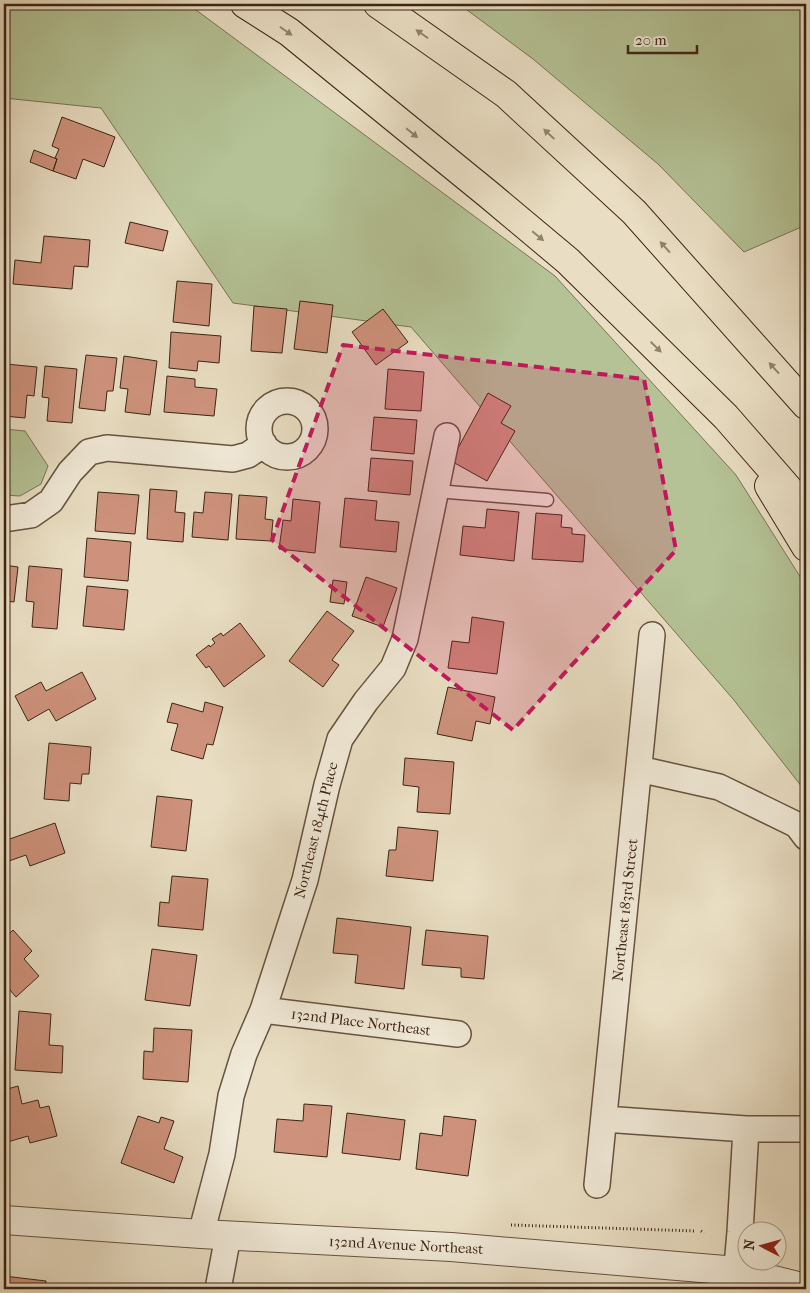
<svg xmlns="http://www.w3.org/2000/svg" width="810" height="1293" viewBox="0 0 810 1293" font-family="'IM FELL French Canon',serif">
	<rect width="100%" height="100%" fill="#e9dec3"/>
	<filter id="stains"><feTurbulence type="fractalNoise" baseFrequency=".004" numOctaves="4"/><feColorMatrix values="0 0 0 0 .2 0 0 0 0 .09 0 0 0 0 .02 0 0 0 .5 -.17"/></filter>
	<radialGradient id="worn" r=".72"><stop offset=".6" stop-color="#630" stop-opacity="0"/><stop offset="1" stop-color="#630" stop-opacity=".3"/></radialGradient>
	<path fill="#b4c295" stroke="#787454" d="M4 4H188L555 276 736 475 806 586V792L733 699 411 327 233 303 101 108 4 98Z
		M459 4H806V225L744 252 658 164 533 59Z
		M4 429 25 431 48 466 41 484 20 496 4 495Z"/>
	<path fill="#ce927c" stroke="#3c2514" d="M62 117 115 137 104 167 83 159 76 179 53 171 57 159 55 158 59 149 52 146Z
		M34 150 57 159 53 171 30 162Z
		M130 222 168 231 163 251 125 243Z
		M44 236 90 240 88 267 74 266 72 289 13 284 15 260 41 263Z
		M177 281 212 284 209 326 173 322Z
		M300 301 333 305 327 353 294 349Z
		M254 306 287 309 282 353 251 351Z
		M383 309 408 342 376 365 352 332Z
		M171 332 221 336 219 363 198 361 197 371 169 368Z
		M86 355 117 358 113 391H107L105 411 79 408Z
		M124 356 157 361 150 415 125 412 128 389 120 388Z
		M6 364 37 367 34 396 27 395 25 418 4 416V391Z
		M45 366 77 369 72 423 47 421 49 398 42 397Z
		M388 369 424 372 421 411 385 409Z
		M167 376 195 379V387L217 389 214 416 164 412Z
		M488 393 511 406 501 423 515 431 487 481 451 461Z
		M374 417 417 420 414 454 371 450Z
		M371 458 413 461 410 495 368 491Z
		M150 489 177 491 175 512 185 513 183 542 147 539Z
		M98 492 139 495 135 534 95 531Z
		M205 492 232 494 228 540 192 537 194 512 203 513Z
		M239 495 267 497 265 519 273 520 271 541 236 539Z
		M345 498 377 501 375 520 399 522 396 552 340 547Z
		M293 499 320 502 315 553 279 549 283 520 291 521Z
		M487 509 519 512 514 561 460 555 463 526 485 528Z
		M536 513 562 515 561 527 572 528V534L585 535 583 562 532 559Z
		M87 538 131 542 128 581 84 577Z
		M4 565 18 567 14 602 6 601 4 621Z
		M29 566 62 569 57 629 32 627 34 602 26 601Z
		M366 577 397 588 383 627 352 616Z
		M333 580 347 582 344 604 330 602Z
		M87 586 128 590 124 630 83 626Z
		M327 611 354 631 332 660 339 665 323 687 289 661Z
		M472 617 504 622 497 674 448 668 452 641 469 643Z
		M240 623 265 656 224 687 209 666 206 668 196 655 209 645 210 647 215 643 212 639 221 633 223 636Z
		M82 672 96 699 56 721 49 709 28 721 15 696 41 682 46 691Z
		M448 687 495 697 490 724 476 721 472 741 437 734Z
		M205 702 223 707 213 745 207 744 203 759 171 750 178 724 167 722 172 703 203 712Z
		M49 743 91 747 89 774H82L81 784 70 783 69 801 44 799Z
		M405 758 454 762 450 814 417 812 419 787 403 785Z
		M157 796 192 800 186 851 151 847Z
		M55 823 65 853 30 866 26 855 9 861 4 846V841Z
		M398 827 438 831 433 881 386 876 389 850H396Z
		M172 876 208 879 203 930 158 926 160 902 169 903Z
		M337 918 411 927 404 989 355 983 358 955 333 953Z
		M13 930 32 951 24 959 39 976 16 997 4 983V939Z
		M426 930 488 936 484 979 461 977V968L422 965Z
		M152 949 197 955 190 1006 145 1000Z
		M19 1011 51 1014 49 1045 63 1046 62 1073 15 1070Z
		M154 1028 192 1030 188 1082 143 1079 144 1051 153 1052Z
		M18 1086 22 1104 38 1100 40 1108 49 1106 57 1136 30 1143 28 1136 4 1143V1090Z
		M304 1104 332 1106 327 1157 274 1152 277 1119 303 1121Z
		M347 1113 405 1120 400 1160 342 1153Z
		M138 1116 159 1123 161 1117 174 1121 164 1149 183 1157 174 1183 121 1163Z
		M444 1116 476 1120 468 1176 416 1169 420 1133 442 1136Z
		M4 1276 46 1281 45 1289H4Z
		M264 1285 277 1286V1289H264Z"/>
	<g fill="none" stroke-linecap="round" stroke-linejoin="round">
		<defs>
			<path id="service" d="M436 491 547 500"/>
			<path id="minor" d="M259 429a28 28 0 1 1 56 0a28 28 0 1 1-56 0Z
				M4 519 31 515 51 501 70 472 89 452 107 448 233 459 248 455 264 444
				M639 769 719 787 797 825 806 837
				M263 1010 458 1034
				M604 1119 746 1129H806
				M597 1185 652 635
				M201 1234 222 1154 231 1096 244 1054 263 1010 305 880 327 785 340 739 366 701 393 668 405 639 447 436
				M218 1289 228 1236
				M735 1289 740 1232 746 1129"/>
			<path id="tertiary" d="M4 1220 201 1234 451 1247 737 1271 806 1288"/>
			<path id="motorway" d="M245 4 289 32 488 194 568 261 726 417 806 509
				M378 4 506 94 634 212 806 405
				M769 486 806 547"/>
		</defs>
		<use href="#service" stroke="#675340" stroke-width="15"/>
		<use href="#minor" stroke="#675340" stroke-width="28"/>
		<use href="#tertiary" stroke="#675340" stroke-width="30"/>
		<use href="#motorway" stroke="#3c2514" stroke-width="30"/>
		<path stroke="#3c2514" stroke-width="3" stroke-dasharray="1 2.5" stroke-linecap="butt" d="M511 1225 696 1231
			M701 1231 704 1233"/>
		<use href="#service" stroke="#f1ead8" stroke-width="12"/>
		<use href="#minor" stroke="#f1ead8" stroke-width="25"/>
		<use href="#tertiary" stroke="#f1ead8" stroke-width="28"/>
		<use href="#motorway" stroke="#e9dec3" stroke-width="28"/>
	</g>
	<defs><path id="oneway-solid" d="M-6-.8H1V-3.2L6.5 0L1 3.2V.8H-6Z" transform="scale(1.25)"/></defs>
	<g fill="#92826c">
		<use href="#oneway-solid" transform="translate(286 31) rotate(35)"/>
		<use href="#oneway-solid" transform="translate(422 34) rotate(-145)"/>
		<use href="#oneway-solid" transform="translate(412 133) rotate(39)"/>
		<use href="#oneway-solid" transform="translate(549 134) rotate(-137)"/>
		<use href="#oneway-solid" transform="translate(538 236) rotate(40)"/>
		<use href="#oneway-solid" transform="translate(665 247) rotate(-132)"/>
		<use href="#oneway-solid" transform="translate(656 347) rotate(44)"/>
		<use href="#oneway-solid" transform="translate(774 368) rotate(-132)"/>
	</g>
	<path fill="#c2185b" fill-opacity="0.2" stroke="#c2185b" stroke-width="4" stroke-dasharray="10 6" stroke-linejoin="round" d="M343 345 644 379 676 550 513 730 272 540Z"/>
	<g text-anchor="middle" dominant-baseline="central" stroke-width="5" stroke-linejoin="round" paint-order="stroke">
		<g font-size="15" fill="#3c2514" stroke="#f1ead8">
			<text transform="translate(316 830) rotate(-76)">Northeast 184th Place</text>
			<text transform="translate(625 910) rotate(-84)">Northeast 183rd Street</text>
			<text transform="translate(361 1022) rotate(7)">132nd Place Northeast</text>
			<text transform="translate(406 1245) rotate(3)">132nd Avenue Northeast</text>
		</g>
	</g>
	<rect width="810" height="1293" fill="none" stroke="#e9dec3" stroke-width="20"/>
	<rect x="5" y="5" width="800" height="1283" fill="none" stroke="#3c2514" stroke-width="2.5"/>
	<rect x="10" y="10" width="790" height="1273" fill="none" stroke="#3c2514"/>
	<g transform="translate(762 1246) rotate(276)"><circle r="24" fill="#f1ead8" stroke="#a99b8a"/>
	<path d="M0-4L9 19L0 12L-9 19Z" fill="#8f2418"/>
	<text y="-8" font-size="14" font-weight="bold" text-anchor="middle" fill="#3c2514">N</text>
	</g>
	<path d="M628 45v8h69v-8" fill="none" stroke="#3c2514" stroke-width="2.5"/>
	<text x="635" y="45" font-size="15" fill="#3c2514" stroke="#f1ead8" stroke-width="4" paint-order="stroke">20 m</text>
	<rect width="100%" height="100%" filter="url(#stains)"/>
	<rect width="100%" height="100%" fill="url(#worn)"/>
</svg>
